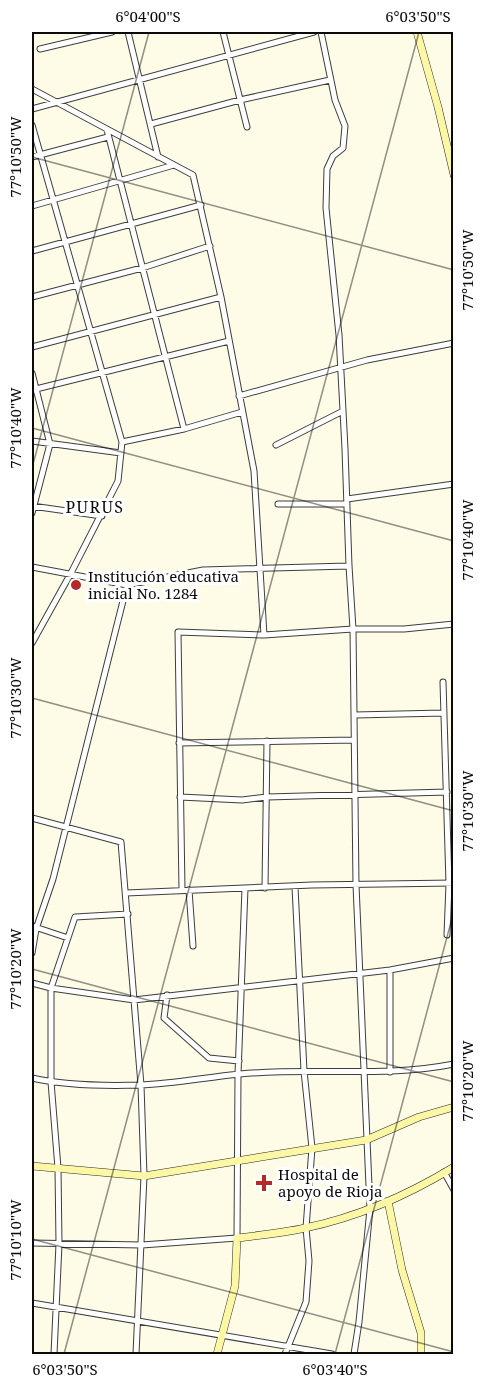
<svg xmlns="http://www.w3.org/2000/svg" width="485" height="1386" viewBox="0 0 485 1386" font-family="'Noto Serif',serif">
	<rect width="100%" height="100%" fill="#fefbe7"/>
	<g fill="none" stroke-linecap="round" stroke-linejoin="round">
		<defs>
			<path id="street" d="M128 32 158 157
				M223 32 247 127
				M321 32 335 100 345 126 343 148 333 156 327 169 326 208 339 335 345 449 349 566 353 629 356 885 370 1209 359 1322 354 1354
				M40 49 112 32
				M32 89 193 175 221 297 254 471 264 635 353 629H404L454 624
				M32 109 314 32
				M151 124 240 100 330 80
				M32 125 122 442 118 481 71 573 32 643
				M107 130 184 429
				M32 157 108 137
				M32 206 174 165
				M32 251 201 205
				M32 297 142 268 210 246
				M32 347 221 297
				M32 373 50 444 32 513
				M32 390 229 341
				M239 396 367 360 454 343
				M32 441 121 453
				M122 442 184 429 242 412
				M276 445 343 411
				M347 499 454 484
				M278 504H347
				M32 506 102 516
				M32 567 127 585 203 570 349 566
				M443 682 449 884 447 935
				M355 715 444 713
				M179 743 354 740
				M180 797 242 800 267 797 447 792
				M32 818 121 842 141 1085 144 1176 136 1354
				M265 888 267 741
				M182 890 178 632 264 635
				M189 890 193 946
				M126 893 312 885 454 883
				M32 926 68 938
				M32 953 36 929 53 879 127 585
				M32 983 51 988 134 1000 390 970 454 958
				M167 995 164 1018 209 1058 239 1061
				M390 1072V970
				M32 1078C63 1085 108 1086 140 1085 174 1084 207 1077 240 1074 311 1067 383 1078 454 1064
				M444 1172 454 1190
				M32 1243 142 1245 237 1238 238 1074 245 888
				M32 1303 332 1354
				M54 1354 59 1244 58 1168 51 1082V988L75 917 128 914
				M285 1354 306 1302 309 1261 306 1228 312 1148 304 1071 295 887"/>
			<path id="secondary" d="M417 32 438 107 454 175
				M32 1166 144 1176 366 1140 419 1117 454 1107
				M388 1201 402 1270 421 1333V1354
				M217 1354 235 1286 237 1238C260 1235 283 1233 305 1228 358 1217 408 1195 454 1167"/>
		</defs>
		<use href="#street" stroke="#3d3d3d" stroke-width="7"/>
		<use href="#secondary" stroke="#2c2c2c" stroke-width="8"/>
		<use href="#street" stroke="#fff" stroke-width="5"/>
		<use href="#secondary" stroke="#fcf7a4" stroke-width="7"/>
	</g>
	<path fill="none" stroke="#0a0a0a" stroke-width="1.5" stroke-opacity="0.45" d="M32 157 454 270M32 428 454 541M32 468 149 32M32 698 454 811M32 969 454 1082M32 1239 454 1352M64 1354 419 32M335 1354 454 911"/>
	<g fill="#b32a28" stroke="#fff" stroke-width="2">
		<circle cx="76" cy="585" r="6"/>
		<path d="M261 1174h6v6h6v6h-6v6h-6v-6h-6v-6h6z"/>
	</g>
	<g text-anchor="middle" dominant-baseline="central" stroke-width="6" stroke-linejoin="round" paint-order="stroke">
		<g font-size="15" fill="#0a0a0a" stroke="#fff" text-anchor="start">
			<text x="88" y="576">Institución educativa<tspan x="88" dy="17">inicial No. 1284</tspan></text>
			<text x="278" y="1174">Hospital de<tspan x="278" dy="17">apoyo de Rioja</tspan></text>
		</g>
		<g font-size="16" letter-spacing="1.5" fill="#0a0a0a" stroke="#fff">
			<text x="95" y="507">PURUS</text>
		</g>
	</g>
	<rect width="485" height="1386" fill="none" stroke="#ffffff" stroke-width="66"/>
	<rect x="33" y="33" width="419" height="1320" fill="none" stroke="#0a0a0a" stroke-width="2"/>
	<g font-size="15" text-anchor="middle" fill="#0a0a0a">
		<text x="148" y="22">6°04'00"S</text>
		<text x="418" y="22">6°03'50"S</text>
		<text transform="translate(16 157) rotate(-90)" y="5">77°10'50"W</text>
		<text transform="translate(468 270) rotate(-90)" y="5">77°10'50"W</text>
		<text transform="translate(16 428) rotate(-90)" y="5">77°10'40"W</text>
		<text transform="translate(468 540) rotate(-90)" y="5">77°10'40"W</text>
		<text transform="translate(16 698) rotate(-90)" y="5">77°10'30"W</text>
		<text transform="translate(468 811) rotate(-90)" y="5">77°10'30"W</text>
		<text transform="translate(16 969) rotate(-90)" y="5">77°10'20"W</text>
		<text transform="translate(468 1081) rotate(-90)" y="5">77°10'20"W</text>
		<text transform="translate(16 1240) rotate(-90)" y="5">77°10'10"W</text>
		<text x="65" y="1375">6°03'50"S</text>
		<text x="335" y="1375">6°03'40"S</text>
	</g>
</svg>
